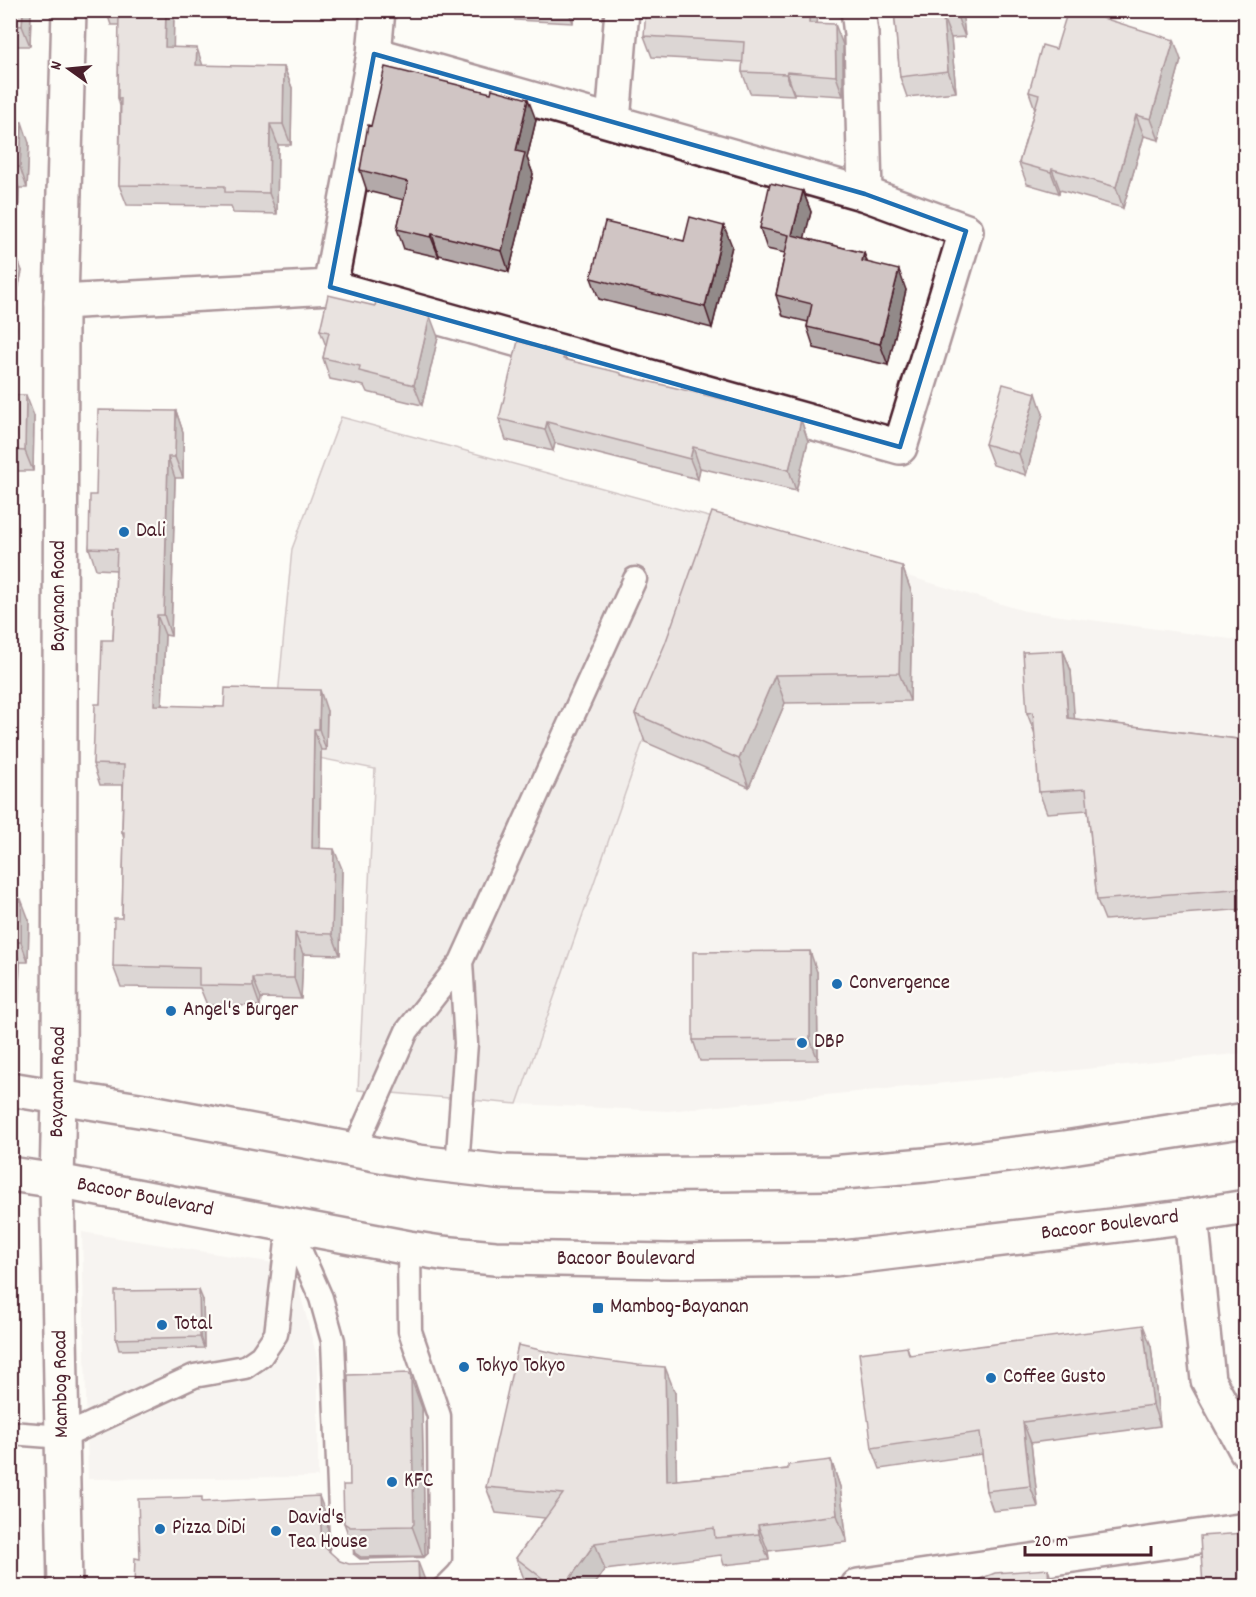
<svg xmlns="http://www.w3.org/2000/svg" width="1256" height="1597" viewBox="0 0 1256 1597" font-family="Dekko,sans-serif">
	<rect width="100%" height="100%" fill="#fdfcf7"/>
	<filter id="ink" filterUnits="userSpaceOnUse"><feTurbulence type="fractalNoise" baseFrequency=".0167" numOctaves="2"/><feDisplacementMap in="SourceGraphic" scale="12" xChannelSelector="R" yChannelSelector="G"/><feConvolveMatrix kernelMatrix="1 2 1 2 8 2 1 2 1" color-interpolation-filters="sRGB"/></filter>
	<g filter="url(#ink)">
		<path fill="#f0ece8" d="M720 520 1025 611 1245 641V1053L668 1111 517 1104Z
			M82 1232 293 1266 318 1361V1477L88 1479Z"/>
		<path fill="#e3dcda" stroke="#967e82" stroke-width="1.5" d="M341 417 720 520 517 1104 358 1090 375 769 273 749 292 549Z"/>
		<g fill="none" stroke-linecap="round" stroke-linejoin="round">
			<defs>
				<path id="service" d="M354 1150 407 1031 461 962 635 579
					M457 1167 466 1043 461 962
					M289 1225 321 1298 333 1341 342 1560 356 1571 429 1569 440 1558 439 1416 410 1331 409 1248
					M10 1433 63 1437 194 1376 245 1367 261 1356 276 1334 289 1226"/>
				<path id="minor" d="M858 10 861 34 865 194
					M613 122 622 10
					M330 287 374 54 378 10
					M61 302 330 287 900 447 966 231 865 194 374 54
					M1191 1216 1208 1380 1246 1450
					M858 1586 1246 1530"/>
				<path id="secondary" d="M65 1586 57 1181 59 1097 61 302 69 10"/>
				<path id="primary" d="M10 1089 151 1112 418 1162 504 1172 598 1175 831 1173 925 1165 1065 1148 1246 1120
					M10 1174 57 1181 409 1248 441 1253 495 1258 669 1261 835 1259 1070 1231 1191 1216 1246 1207"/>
			</defs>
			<use href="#service" stroke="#4a1f2b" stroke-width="27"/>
			<use href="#minor" stroke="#4a1f2b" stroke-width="38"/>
			<use href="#secondary" stroke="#4a1f2b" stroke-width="38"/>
			<use href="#primary" stroke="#4a1f2b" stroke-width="38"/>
			<use href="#service" stroke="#fdfcf7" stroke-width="22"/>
			<use href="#minor" stroke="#fdfcf7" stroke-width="33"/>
			<use href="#secondary" stroke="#fdfcf7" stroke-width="33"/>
			<use href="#primary" stroke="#fdfcf7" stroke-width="33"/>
		</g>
		<path fill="#b3a9a9" stroke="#4a1f2b" stroke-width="1.5" d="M10 10H31L30 46H10Z
			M106 10H174L173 47 203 66 284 67 292 88 291 145H278L277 214 233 213 231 206 127 205 119 185 120 106 118 98 119 25H111Z
			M512 10H574L573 23 515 20Z
			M894 10H962L965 37 951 38 956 92 907 97 900 77Z
			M817 23 843 45V96L794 93V95L750 93 742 72 743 62 652 57 644 36Z
			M1056 49 1181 60 1159 140 1144 136 1123 208 1060 190 1059 193 1027 184 1019 163 1035 109 1029 92Z
			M536 120 527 158 533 174 509 272 439 255V257L404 249 397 229 404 200 367 191 360 170 371 126Z
			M10 121 29 143 27 188H19L17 258 22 271 12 317 16 328 10 354Z
			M803 191 811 212 804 238 864 253 867 262 906 290 888 365 814 348 807 327 808 322 783 316 776 295 785 253 767 249 760 228Z
			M684 241 732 246 712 328 599 299 591 278Z
			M320 330 438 337 422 405 367 392 364 386 330 379 323 358 326 346Z
			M564 354 566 360 622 375 801 420 808 441 796 491 700 468 698 479 555 443 553 451 506 440 499 419Z
			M10 395 34 416 33 471H10Z
			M176 411 183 432V478H175L171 636 165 635 162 706 327 711 326 750H321L320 848 342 869 340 955 303 954 301 999 261 998 260 1006 207 1005 200 988 121 987 113 966 122 918 124 839 122 832 123 785H100L93 764 100 704 113 640 116 570 96 569 89 548 96 495Z
			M1043 414 1026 475 993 465 985 444Z
			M902 566 912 594 910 701 785 703 749 787 645 742 635 714Z
			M1063 650 1071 671 1074 719 1245 740V909L1105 920 1097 900 1088 810 1047 813 1039 792 1035 734 1027 713Z
			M10 899 29 920 28 962H20L17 1036H10Z
			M817 972 818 1060 700 1061 693 1040Z
			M203 1300 204 1348 119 1350 116 1339Z
			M1151 1346 1160 1426 1031 1443 1038 1507 993 1511 986 1491 982 1454 880 1469 872 1448 907 1347 910 1355Z
			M675 1393 676 1480 788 1469 831 1460 840 1487 847 1542 768 1551 769 1560 724 1565 721 1555 605 1570 593 1587H528L526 1584 516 1558 545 1518 496 1513 486 1487Z
			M422 1408 425 1554 423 1556 361 1557 355 1553 344 1523 350 1485Z"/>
		<path fill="#928a89" stroke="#4a1f2b" stroke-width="1.5" d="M23 10H31L30 46 22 26Z
			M166 10H174L173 68 165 47Z
			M568 10H574L573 23Z
			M809 10H818L816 44 809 23Z
			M957 10H962L965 37 957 16Z
			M943 17 951 38 956 92 948 71Z
			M835 24 843 45V96L836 76Z
			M1174 40 1181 60 1159 140 1151 119Z
			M197 48 204 69 196 65Z
			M284 67 292 88 291 145 283 124Z
			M787 72 794 93V95L786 74Z
			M528 99 536 120 527 158 533 174 509 272 502 251 516 151Z
			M1136 115 1144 136 1123 208 1116 187Z
			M22 122 29 143 27 188 20 167Z
			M270 124 278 145 277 214 269 193Z
			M12 167 19 188 17 258 22 271 12 317 16 328 10 354V204Z
			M1052 169 1060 190 1059 193 1051 172Z
			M803 191 811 212 800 256 792 235Z
			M724 226 732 246 712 328 705 307Z
			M432 234 439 255V257L431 237Z
			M864 253 871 273 862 261Z
			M899 270 906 290 888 365 880 344Z
			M430 316 438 337 422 405 414 385Z
			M1036 393 1043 414 1026 475 1019 454Z
			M26 395 34 416 33 471 25 451Z
			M176 411 183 432V478L175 457Z
			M801 420 808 441 796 491 789 470Z
			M547 422 555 443 553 451 545 430Z
			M693 447 700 468 698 479 690 459Z
			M168 457 175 478 171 636 164 615Z
			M902 566 912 594 910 701 899 673Z
			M157 615 165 635 161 726 154 705Z
			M1063 650 1071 671 1076 739 1068 718Z
			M775 675 785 703 749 787 739 759Z
			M320 690 327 711 326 750 319 729Z
			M314 729 321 750 319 869 312 848Z
			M334 849 342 869 340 955 332 934Z
			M21 899 29 920 28 962 21 942Z
			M295 933 303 954 301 999 294 978Z
			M12 942 20 962 17 1036 10 1018Z
			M810 951 817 972 818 1060 810 1039Z
			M253 978 261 998 260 1006 253 986Z
			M199 1290 203 1300 204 1348 200 1337Z
			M1143 1325 1151 1346 1160 1426 1153 1405Z
			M665 1367 675 1393 677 1507 667 1481Z
			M409 1373 422 1408 425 1554 423 1556 412 1526Z
			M1023 1422 1031 1443 1038 1507 1030 1486Z
			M831 1460 840 1487 847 1542 837 1515Z
			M319 1496 327 1517 330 1566 322 1545Z
			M758 1525 768 1551 769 1560 759 1534Z
			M595 1543 605 1570 593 1587H564Z
			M418 1562 426 1583V1587H419Z
			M1048 1569 1054 1587H1049Z"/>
		<path fill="#d0c5c4" stroke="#4a1f2b" stroke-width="1.5" d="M10 10H23L22 26 10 25Z
			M119 10H166L165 47 197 48 196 65 284 67 283 124H270L269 193 225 192V186L119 185 121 98H118Z
			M646 10H809V23L835 24 836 76 787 72 786 74 742 72 744 42 644 36Z
			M894 10H957V16L943 17 948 71 900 77Z
			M1068 10H1077L1174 40 1151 119 1136 115 1116 187 1052 169 1051 172 1019 163 1039 95 1029 92 1042 45 1056 49Z
			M385 67 491 93 492 89 528 99 516 151 525 153 502 251 432 234 431 237 397 229 408 182 360 170 368 125 371 126Z
			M10 121 22 122 20 167H12L10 204Z
			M770 183 803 191 792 235 864 253 862 261 899 270 880 344 807 327 812 304 776 295 789 235 760 228Z
			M690 217 724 226 705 307 591 278 605 222 684 241Z
			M10 249 14 250 10 268Z
			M328 295 375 306 376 301 430 316 414 385 359 371 360 366 323 358 329 332 320 330Z
			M518 341 564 354 563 359 621 373V375L752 406 801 420 789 470 693 447 690 459 547 422 545 430 499 419Z
			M1003 384 1036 393 1019 454 985 444Z
			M10 395H26L25 451 10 450Z
			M98 410 176 411 175 457H168L164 615H157L154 705 224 707 225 688 320 690 319 729H314L312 848 334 849 332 934 295 933 294 978H253V986L199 985V968L113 966 114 918H122L124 832H122L124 765 93 764 95 704H100L102 640H113L117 549 89 548 90 495H96Z
			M712 512 902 566 899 673 775 675 739 759 635 714 665 644Z
			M1063 650 1068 718 1245 740V888L1097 900 1086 789 1039 792 1033 712 1027 713 1023 652Z
			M10 899H21V942H12L10 992Z
			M810 951V1039L693 1040V952Z
			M199 1290 200 1337 116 1339 115 1291Z
			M1143 1325 1153 1405 1023 1422 1030 1486 986 1491 980 1432 872 1448 859 1353 907 1347 909 1355Z
			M518 1345 563 1355 638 1365 665 1367 667 1481 788 1469V1465L831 1460 837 1515 758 1525 759 1534 715 1538 714 1528 595 1543 564 1587H554L516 1558 563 1494 486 1487Z
			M409 1373 411 1378 414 1524 412 1526 350 1527 344 1523 343 1485H350L348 1375Z
			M319 1496 322 1545 340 1561 349 1564 418 1562 419 1587H134L135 1558 140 1559 138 1499 202 1497V1502Z
			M1245 1533V1587H1203L1200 1536Z
			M1048 1569 1049 1587H960L995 1573Z"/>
	</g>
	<path d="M0 0H1256V1597H0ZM374 54 865 194 966 231 900 447 330 287Z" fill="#fdfcf7" fill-opacity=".55" fill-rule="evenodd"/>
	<path fill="none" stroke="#1f6fb2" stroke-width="4.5" stroke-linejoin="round" d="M374 54 865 194 966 231 900 447 330 287Z"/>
	<g fill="#1f6fb2" stroke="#fdfcf7" stroke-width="2">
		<circle cx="124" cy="532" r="6"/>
		<circle cx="837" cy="984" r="6"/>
		<circle cx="171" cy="1011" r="6"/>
		<circle cx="802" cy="1043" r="6"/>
		<rect x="592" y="1302" width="12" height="12" rx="3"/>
		<circle cx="162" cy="1325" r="6"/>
		<circle cx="464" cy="1367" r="6"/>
		<circle cx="991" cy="1378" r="6"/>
		<circle cx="392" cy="1482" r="6"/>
		<circle cx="160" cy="1529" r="6"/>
		<circle cx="276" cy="1531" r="6"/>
	</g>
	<g text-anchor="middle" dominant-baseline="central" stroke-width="4.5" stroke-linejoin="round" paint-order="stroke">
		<g font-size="21" fill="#4a1f2b" stroke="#fdfcf7" text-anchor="start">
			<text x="136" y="532">Dali</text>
			<text x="849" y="984">Convergence</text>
			<text x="183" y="1011">Angel's Burger</text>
			<text x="814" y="1043">DBP</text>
			<text x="610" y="1308">Mambog-Bayanan</text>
			<text x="174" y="1325">Total</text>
			<text x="476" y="1367">Tokyo Tokyo</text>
			<text x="1003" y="1378">Coffee Gusto</text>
			<text x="404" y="1482">KFC</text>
			<text x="288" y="1519">David's<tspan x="288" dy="24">Tea House</tspan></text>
			<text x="172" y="1529">Pizza DiDi</text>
		</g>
		<g font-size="21" fill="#4a1f2b" stroke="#fdfcf7">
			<text transform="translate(60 596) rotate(-90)">Bayanan Road</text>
			<text transform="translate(59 1082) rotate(-89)">Bayanan Road</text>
			<text transform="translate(145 1198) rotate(11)">Bacoor Boulevard</text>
			<text transform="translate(1110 1226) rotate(-7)">Bacoor Boulevard</text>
			<text x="626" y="1260">Bacoor Boulevard</text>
			<text transform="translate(62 1384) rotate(-91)">Mambog Road</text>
		</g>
	</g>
	<rect width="1256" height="1597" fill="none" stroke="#fdfcf7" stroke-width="36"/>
	<rect x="18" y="18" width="1220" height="1561" fill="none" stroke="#4a1f2b" stroke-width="2" filter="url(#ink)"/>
	<g transform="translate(69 69) rotate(285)" stroke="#fdfcf7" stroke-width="4.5" paint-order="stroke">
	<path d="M0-4.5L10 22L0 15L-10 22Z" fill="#4a1f2b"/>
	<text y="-9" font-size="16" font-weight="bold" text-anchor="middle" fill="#4a1f2b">N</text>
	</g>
	<path d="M1025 1546v9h126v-9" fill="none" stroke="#4a1f2b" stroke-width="3"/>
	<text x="1034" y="1546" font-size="18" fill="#4a1f2b" stroke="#fdfcf7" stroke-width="4.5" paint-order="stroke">20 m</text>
</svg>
